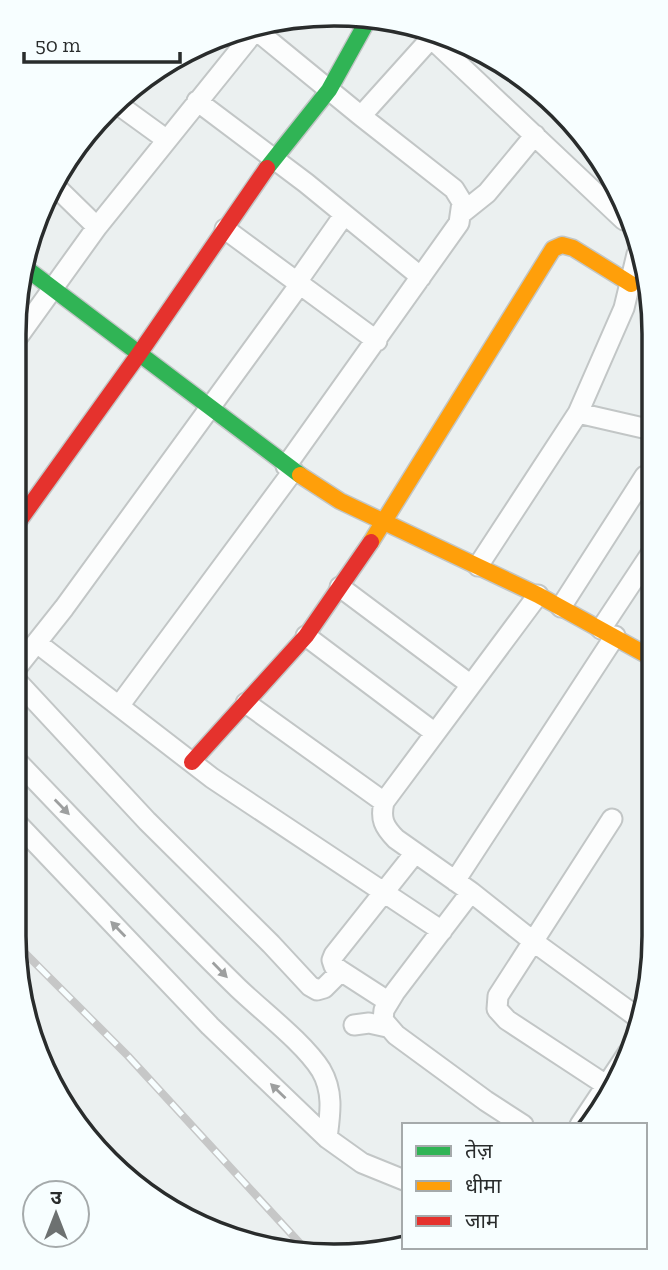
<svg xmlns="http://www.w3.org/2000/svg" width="668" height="1270" viewBox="0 0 668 1270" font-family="'Zilla Slab','Noto Sans Devanagari',serif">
	<rect width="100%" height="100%" fill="#ebf0f0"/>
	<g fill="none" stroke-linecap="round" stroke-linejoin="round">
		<defs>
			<path id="street" d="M256 30 361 116 454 189 462 202 459 223 286 466
				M431 38 624 220
				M197 101 306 183 421 277
				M116 103 167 140
				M361 116 433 36
				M53 184 97 227
				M462 213 487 193 535 135
				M225 229 377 341
				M297 282 344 215
				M15 341 97 227 258 27
				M578 413 652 430
				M478 566 578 413 624 308 637 254
				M340 587 471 685
				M538 595 384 802C380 819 384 827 396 839L471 892 534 942 637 1017
				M561 607 645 476
				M601 629 652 552
				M306 636 435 733
				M37 643 212 778 442 931
				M14 671 64 608 300 284
				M14 678 147 821 271 944 310 986 317 990 324 988 341 971 389 1002
				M246 703 384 802
				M119 706 293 471
				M14 758C88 835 161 913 238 988 262 1011 304 1043 321 1070 334 1092 330 1115 327 1138
				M612 819 498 996 497 1009 507 1020 612 1089
				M14 820 210 1026 327 1138 362 1163 404 1180
				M455 881 615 636
				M471 892 395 992 384 1010 383 1020 396 1035 486 1101 523 1125
				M341 971 334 966 332 960 334 955 415 853
				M354 1025 369 1023 387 1027
				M580 1125 628 1053"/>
			<path id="fast" d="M267 168 329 90 369 18
				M27 269 300 475"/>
			<path id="slow" d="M300 475 340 501 538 595 652 658
				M371 542 553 249 562 245 573 248 631 284"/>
			<path id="jam" d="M14 528 139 354 267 168
				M192 762 306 636 371 542"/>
		</defs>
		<use href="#street" stroke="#c2c6c6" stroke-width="23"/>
		<use href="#fast" stroke="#c2c6c6" stroke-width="19"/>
		<use href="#slow" stroke="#c2c6c6" stroke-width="19"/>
		<use href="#jam" stroke="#c2c6c6" stroke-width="19"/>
		<use href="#street" stroke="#fcfdfd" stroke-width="19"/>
		<use href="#fast" stroke="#30b455" stroke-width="16"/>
		<use href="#slow" stroke="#ff9f0a" stroke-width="16"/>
		<use href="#jam" stroke="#e5322d" stroke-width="16"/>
		<defs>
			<path id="rail" d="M15 943 128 1056 307 1251"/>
		</defs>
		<use href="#rail" stroke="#c6c7c7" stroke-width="8"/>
		<use href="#rail" stroke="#f7feff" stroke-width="5" stroke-dasharray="16" stroke-linecap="butt"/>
	</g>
	<defs><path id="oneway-solid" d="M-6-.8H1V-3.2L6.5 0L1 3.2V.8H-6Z" transform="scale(1.75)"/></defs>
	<g fill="#9d9f9f">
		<use href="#oneway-solid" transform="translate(62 807) rotate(46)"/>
		<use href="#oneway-solid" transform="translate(118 929) rotate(-134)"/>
		<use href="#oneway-solid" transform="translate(220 970) rotate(46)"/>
		<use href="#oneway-solid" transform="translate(278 1091) rotate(-136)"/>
	</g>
	<path d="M0 0H668V1270H0ZM334 26H334A308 308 0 0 1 642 334V936A308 308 0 0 1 334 1244H334A308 308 0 0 1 26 936V334A308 308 0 0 1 334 26Z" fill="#f7feff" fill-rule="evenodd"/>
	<path fill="none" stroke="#292c2c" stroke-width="3.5" d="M334 26H334A308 308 0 0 1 642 334V936A308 308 0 0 1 334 1244H334A308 308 0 0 1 26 936V334A308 308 0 0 1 334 26Z"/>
	<rect x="402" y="1123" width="245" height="126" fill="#f7feff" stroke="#a5aaab" stroke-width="2"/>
	<rect x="416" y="1146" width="35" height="10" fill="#30b455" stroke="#a5aaab" stroke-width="2"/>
	<text x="465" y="1158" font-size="21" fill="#292c2c">तेज़</text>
	<rect x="416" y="1181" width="35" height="10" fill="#ff9f0a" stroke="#a5aaab" stroke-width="2"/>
	<text x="465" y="1193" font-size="21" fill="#292c2c">धीमा</text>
	<rect x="416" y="1216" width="35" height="10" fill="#e5322d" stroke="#a5aaab" stroke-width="2"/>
	<text x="465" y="1228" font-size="21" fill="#292c2c">जाम</text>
	<g transform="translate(56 1214)"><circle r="33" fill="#f7feff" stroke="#a5aaab" stroke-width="2"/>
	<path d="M0-5L12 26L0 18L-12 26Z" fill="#6d7171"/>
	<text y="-10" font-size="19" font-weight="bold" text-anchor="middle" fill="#292c2c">उ</text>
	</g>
	<path d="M24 52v10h156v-10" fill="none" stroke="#292c2c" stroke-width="3.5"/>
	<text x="35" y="52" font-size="21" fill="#292c2c" stroke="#f7feff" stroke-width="5" paint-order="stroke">50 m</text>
</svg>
